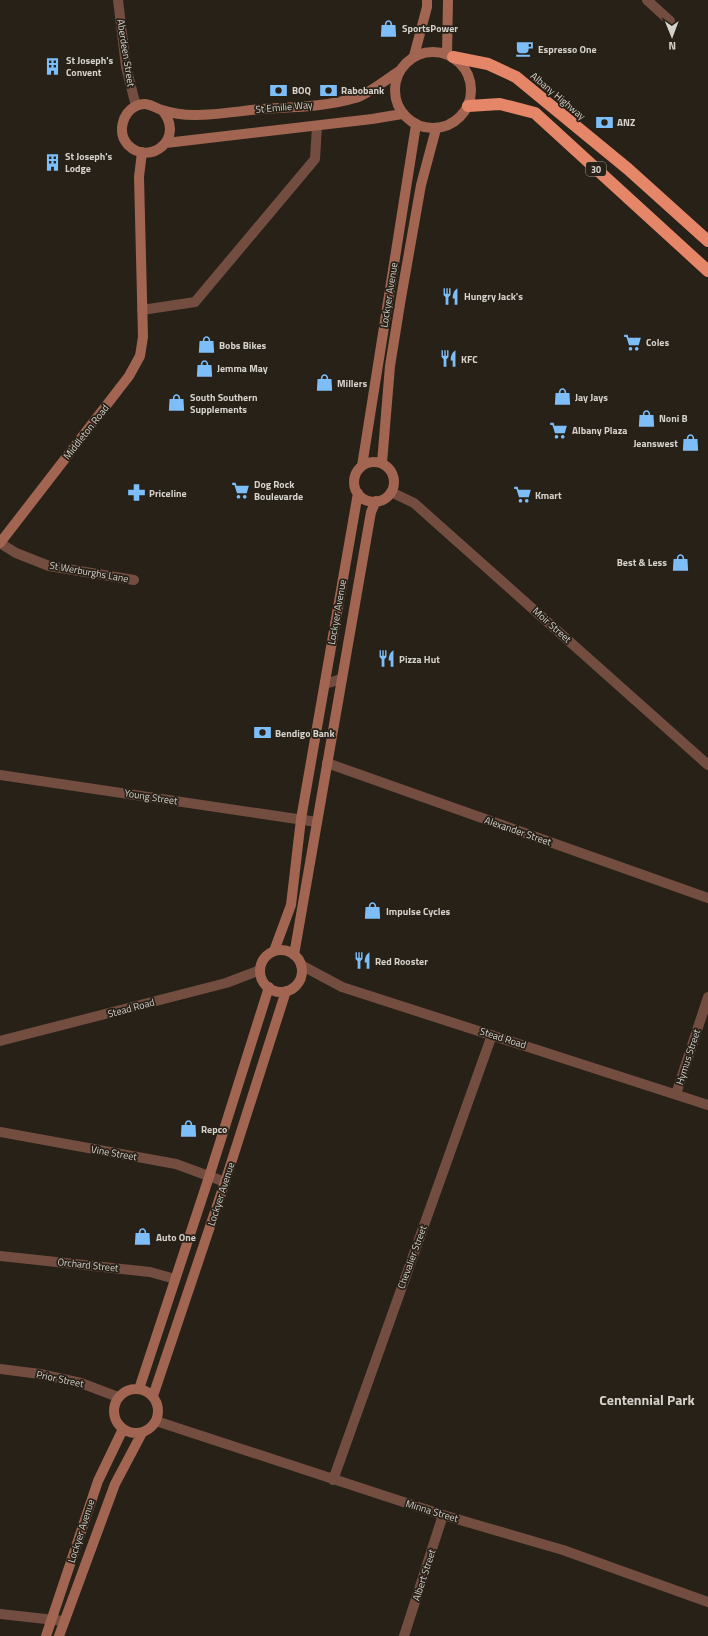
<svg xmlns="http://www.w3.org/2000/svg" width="708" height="1636" viewBox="0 0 708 1636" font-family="'Titillium Web',sans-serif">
	<rect width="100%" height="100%" fill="#272118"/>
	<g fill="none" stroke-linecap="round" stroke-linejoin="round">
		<path stroke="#744d41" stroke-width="10" d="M118 0 126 67 136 106
			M647 0 670 21
			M142 310 195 302 315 159 317 126
			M391 492 414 503 708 765
			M0 543 16 553 49 566 134 580
			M325 684 341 679
			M327 763 708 898
			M0 775 317 822
			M301 965 342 987 708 1105
			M0 1041 226 983 260 970
			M676 1094 708 997
			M0 1132 176 1164 225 1182
			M0 1256 150 1272 175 1279
			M0 1369 40 1374 81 1383 118 1397
			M156 1421 443 1515 563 1550 708 1602
			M333 1480 492 1035
			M0 1614 64 1621
			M404 1636 443 1515"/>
		<path stroke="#a26551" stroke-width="10" d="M395 90a38 38 0 1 1 76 0a38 38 0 1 1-76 0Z
			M447 54 448 0
			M414 56 427 7V0
			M162 110C186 138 150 167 128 145 117 133 122 113 136 106 148 101 152 107 162 110 171 113 185 115 195 115 217 115 240 111 262 109 292 107 325 107 355 98 365 96 389 78 399 71
			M166 143 372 119 402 114
			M354 482a20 20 0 1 1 40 0a20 20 0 1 1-40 0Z
			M382 463 390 366 401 298 421 185 436 129
			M362 466 416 125
			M0 543 129 376 140 356 143 337 139 177 142 152
			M260 971a21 21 0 1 1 42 0a21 21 0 1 1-42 0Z
			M274 951 291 905 301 819 358 493
			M294 955 371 512 376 501
			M139 1389 209 1177 269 987
			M114 1411a22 22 0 1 1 44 0a22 22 0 1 1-44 0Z
			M153 1396 225 1182 286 991
			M46 1636 98 1481 123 1429
			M59 1636 115 1484 142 1433"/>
		<path stroke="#e68668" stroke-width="12" d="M453 57 488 64 516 77 628 169 708 241
			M468 106 500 104 535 113 708 271"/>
	</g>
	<defs>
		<symbol id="shop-bare" viewBox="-9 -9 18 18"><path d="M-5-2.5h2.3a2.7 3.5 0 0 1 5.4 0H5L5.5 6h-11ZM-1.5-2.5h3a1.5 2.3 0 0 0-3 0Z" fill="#7dbef9" stroke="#272118" stroke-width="2.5" paint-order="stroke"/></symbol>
		<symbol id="cafe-bare" viewBox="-9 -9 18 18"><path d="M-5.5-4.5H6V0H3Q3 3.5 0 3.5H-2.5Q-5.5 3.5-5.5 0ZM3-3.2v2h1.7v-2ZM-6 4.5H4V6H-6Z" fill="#7dbef9" stroke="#272118" stroke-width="2.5" paint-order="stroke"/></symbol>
		<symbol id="building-bare" viewBox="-9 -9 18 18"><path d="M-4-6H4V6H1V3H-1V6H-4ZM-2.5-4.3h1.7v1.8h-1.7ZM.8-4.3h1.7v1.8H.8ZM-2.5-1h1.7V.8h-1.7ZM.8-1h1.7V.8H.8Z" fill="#7dbef9" stroke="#272118" stroke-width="2.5" paint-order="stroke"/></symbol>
		<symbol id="bank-bare" viewBox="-9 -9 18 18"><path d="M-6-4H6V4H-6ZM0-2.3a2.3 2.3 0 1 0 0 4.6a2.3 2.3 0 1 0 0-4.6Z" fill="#7dbef9" stroke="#272118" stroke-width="2.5" paint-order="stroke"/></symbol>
		<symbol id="restaurant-bare" viewBox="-9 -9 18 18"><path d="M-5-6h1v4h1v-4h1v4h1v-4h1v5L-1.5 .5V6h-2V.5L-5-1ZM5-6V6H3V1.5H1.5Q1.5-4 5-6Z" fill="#7dbef9" stroke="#272118" stroke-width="2.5" paint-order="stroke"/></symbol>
		<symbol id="supermarket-bare" viewBox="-9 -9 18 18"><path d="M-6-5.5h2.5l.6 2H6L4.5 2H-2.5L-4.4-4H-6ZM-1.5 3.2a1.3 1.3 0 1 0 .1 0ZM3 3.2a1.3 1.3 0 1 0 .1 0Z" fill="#7dbef9" stroke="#272118" stroke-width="2.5" paint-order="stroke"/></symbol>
		<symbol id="pharmacy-bare" viewBox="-9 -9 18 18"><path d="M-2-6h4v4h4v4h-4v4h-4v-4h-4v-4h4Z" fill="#7dbef9" stroke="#272118" stroke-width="2.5" paint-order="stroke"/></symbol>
	</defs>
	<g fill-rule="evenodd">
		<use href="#shop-bare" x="376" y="16" width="25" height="25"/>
		<use href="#cafe-bare" x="512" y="36" width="25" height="25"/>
		<use href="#building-bare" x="40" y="54" width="25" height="25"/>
		<use href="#bank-bare" x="266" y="78" width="25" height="25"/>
		<use href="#bank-bare" x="316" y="78" width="25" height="25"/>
		<use href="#bank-bare" x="592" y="110" width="25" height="25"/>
		<use href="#building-bare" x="40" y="150" width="25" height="25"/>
		<use href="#restaurant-bare" x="438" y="284" width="25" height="25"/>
		<use href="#supermarket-bare" x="620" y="330" width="25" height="25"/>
		<use href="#shop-bare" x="194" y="332" width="25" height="25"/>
		<use href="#restaurant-bare" x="436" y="346" width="25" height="25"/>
		<use href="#shop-bare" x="192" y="356" width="25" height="25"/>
		<use href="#shop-bare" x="312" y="370" width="25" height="25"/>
		<use href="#shop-bare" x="550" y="384" width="25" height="25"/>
		<use href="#shop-bare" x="164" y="390" width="25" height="25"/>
		<use href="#shop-bare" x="634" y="406" width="25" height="25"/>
		<use href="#supermarket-bare" x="546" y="418" width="25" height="25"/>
		<use href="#shop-bare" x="678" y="430" width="25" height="25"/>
		<use href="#supermarket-bare" x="228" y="478" width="25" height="25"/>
		<use href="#pharmacy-bare" x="124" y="480" width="25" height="25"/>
		<use href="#supermarket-bare" x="510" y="482" width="25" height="25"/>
		<use href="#shop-bare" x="668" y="550" width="25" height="25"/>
		<use href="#restaurant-bare" x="374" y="646" width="25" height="25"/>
		<use href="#bank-bare" x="250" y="720" width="25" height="25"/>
		<use href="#shop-bare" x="360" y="898" width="25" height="25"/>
		<use href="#restaurant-bare" x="350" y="948" width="25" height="25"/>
		<use href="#shop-bare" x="176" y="1116" width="25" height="25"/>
		<use href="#shop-bare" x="130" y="1224" width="25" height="25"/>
	</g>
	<g text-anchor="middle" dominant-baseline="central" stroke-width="3.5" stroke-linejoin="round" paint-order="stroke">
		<rect fill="#272118" stroke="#a19c95" stroke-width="1" x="586" y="162" width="20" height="14" rx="3"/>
		<g font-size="9" font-weight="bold" fill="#d5d1cb">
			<text x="596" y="169">30</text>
		</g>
		<g font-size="10" font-weight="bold" fill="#d5d1cb" stroke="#272118" text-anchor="start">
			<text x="402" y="28">SportsPower</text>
			<text x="538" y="49">Espresso One</text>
			<text x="66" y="60">St Joseph's<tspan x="66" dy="12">Convent</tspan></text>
			<text x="292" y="90">BOQ</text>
			<text x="341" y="90">Rabobank</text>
			<text x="617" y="122">ANZ</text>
			<text x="65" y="156">St Joseph's<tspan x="65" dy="12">Lodge</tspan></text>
			<text x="464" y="296">Hungry Jack's</text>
			<text x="646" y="342">Coles</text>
			<text x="219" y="345">Bobs Bikes</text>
			<text x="461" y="359">KFC</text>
			<text x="217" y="368">Jemma May</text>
			<text x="337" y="383">Millers</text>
			<text x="190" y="397">South Southern<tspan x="190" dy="12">Supplements</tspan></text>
			<text x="575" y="397">Jay Jays</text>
			<text x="659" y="418">Noni B</text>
			<text x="572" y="430">Albany Plaza</text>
			<text x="678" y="443" text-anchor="end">Jeanswest</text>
			<text x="254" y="484">Dog Rock<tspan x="254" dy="12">Boulevarde</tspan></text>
			<text x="149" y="493">Priceline</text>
			<text x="535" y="495">Kmart</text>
			<text x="667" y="562" text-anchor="end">Best &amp; Less</text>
			<text x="399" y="659">Pizza Hut</text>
			<text x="275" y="733">Bendigo Bank</text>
			<text x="386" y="911">Impulse Cycles</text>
			<text x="375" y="961">Red Rooster</text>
			<text x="201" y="1129">Repco</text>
			<text x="156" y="1237">Auto One</text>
		</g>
		<g font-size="10" fill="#d5d1cb" stroke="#272118">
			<text transform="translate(126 53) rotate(81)">Aberdeen Street</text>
			<text transform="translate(558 96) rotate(40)">Albany Highway</text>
			<text transform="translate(284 107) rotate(-5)">St Emilie Way</text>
			<text transform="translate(389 295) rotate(-81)">Lockyer Avenue</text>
			<text transform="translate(86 432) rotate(-52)">Middleton Road</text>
			<text transform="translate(89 572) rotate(10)">St Werburghs Lane</text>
			<text transform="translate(337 612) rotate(-80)">Lockyer Avenue</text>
			<text transform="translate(552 625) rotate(42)">Moir Street</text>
			<text transform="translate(151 797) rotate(9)">Young Street</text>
			<text transform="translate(518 831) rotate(19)">Alexander Street</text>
			<text transform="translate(131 1008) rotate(-15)">Stead Road</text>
			<text transform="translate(503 1038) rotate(18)">Stead Road</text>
			<text transform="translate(688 1057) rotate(-72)">Hymus Street</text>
			<text transform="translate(114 1153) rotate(10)">Vine Street</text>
			<text transform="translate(221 1194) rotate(-72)">Lockyer Avenue</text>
			<text transform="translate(412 1257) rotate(-70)">Chevalier Street</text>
			<text transform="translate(88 1265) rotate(6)">Orchard Street</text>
			<text transform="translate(60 1379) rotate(12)">Prior Street</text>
			<text transform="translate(432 1511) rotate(17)">Minna Street</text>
			<text transform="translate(81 1531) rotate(-72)">Lockyer Avenue</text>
			<text transform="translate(424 1575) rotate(-72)">Albert Street</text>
		</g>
		<g font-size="14" font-weight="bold" fill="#d5d1cb" stroke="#272118">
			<text x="647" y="1399">Centennial Park</text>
		</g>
	</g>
	<g transform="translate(672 36) rotate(179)" stroke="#272118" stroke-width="3" paint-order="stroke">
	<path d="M0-3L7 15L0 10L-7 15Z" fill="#d5d1cb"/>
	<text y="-6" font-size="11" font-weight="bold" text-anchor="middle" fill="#d5d1cb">N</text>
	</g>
</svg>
